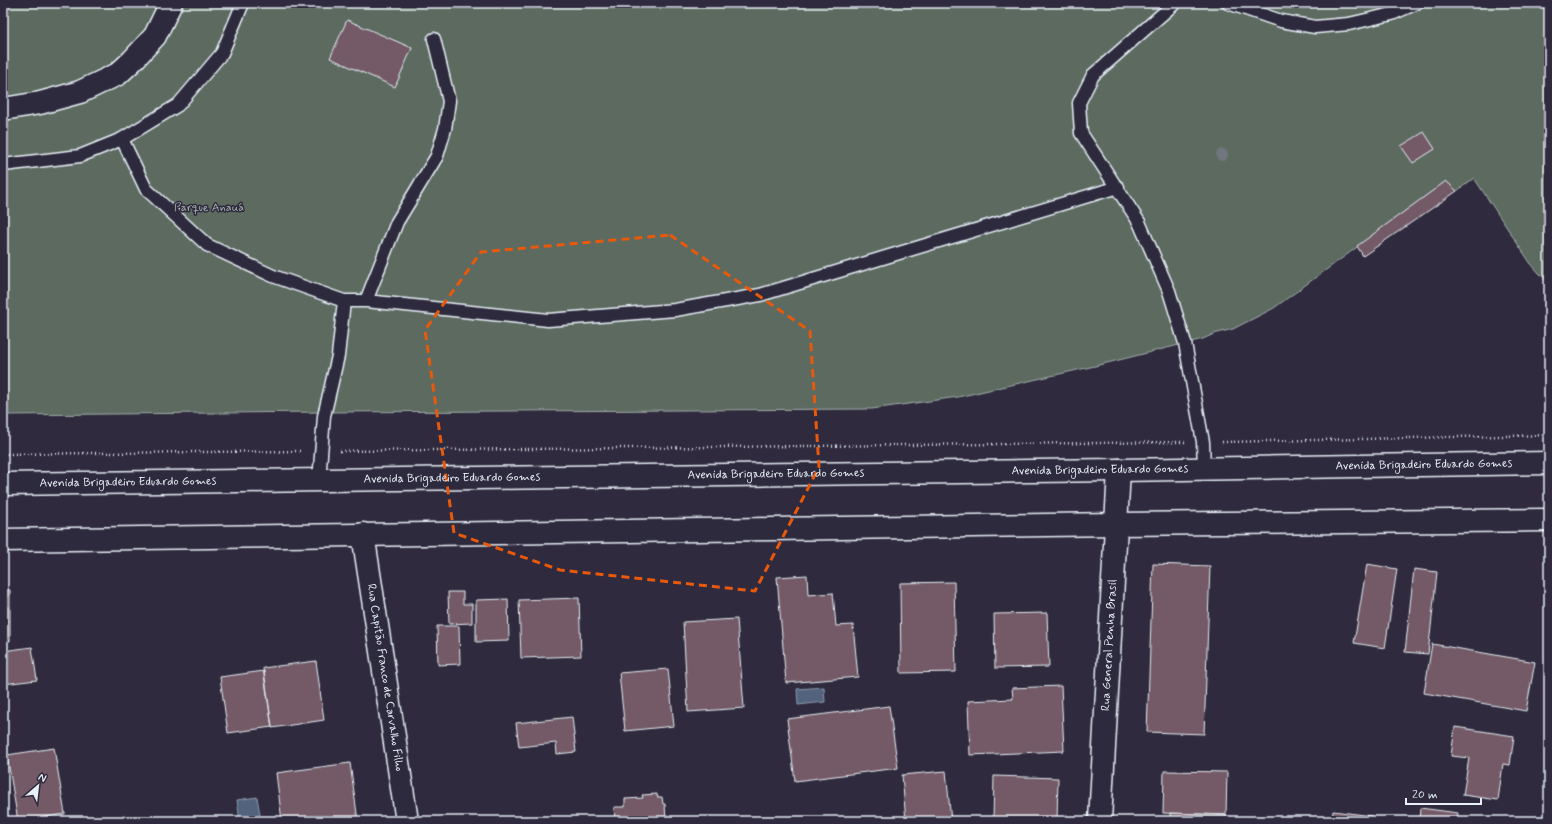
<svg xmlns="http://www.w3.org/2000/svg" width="1552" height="824" viewBox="0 0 1552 824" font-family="Mynerve,sans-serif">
	<rect width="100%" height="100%" fill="#2f2a3d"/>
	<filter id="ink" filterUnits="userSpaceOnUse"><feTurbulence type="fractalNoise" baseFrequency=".025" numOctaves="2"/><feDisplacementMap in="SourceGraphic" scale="8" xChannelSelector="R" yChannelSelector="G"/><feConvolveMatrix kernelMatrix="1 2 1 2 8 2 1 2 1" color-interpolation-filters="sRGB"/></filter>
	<g filter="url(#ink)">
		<path fill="#5d6b61" stroke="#a2aeac" d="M3 3H1549V284L1531 264 1474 178 1457 191 1446 182 1274 308 1233 329 1214 334 1203 339 1095 366 958 397 872 409 327 412 3 415Z"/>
		<path fill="#52647d" stroke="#8e9cae" d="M824 687 825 702 798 705 797 689Z
			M257 797 261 821H240L237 800Z"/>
		<path fill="#735a66" stroke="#e8f1f8" d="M347 20 412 48 395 87 330 58Z
			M1424 132 1435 149 1413 163 1401 146Z
			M1446 181 1457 191 1363 256 1357 246Z
			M1153 564 1210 566 1204 734 1147 732Z
			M1367 564 1397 569 1385 648 1354 643Z
			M1414 569 1437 572 1428 654 1405 652Z
			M807 575 808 595 833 593 836 626 853 625 858 677 786 683 777 577Z
			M954 582 956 672 901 673 900 583Z
			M3 590H10V641H3Z
			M448 592H463V604H472V623L449 624Z
			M579 598 581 656 521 658 519 600Z
			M508 599 509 641 476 642V600Z
			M1047 613 1049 667 995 668 994 614Z
			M737 619 744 708 688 712 683 622Z
			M437 626H459L460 664 438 665Z
			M1432 644 1535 662 1526 711 1424 693Z
			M32 647 37 680 3 684V651Z
			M316 661 324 720 272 728 263 668Z
			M668 669 674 726 625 731 619 673Z
			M264 671 272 727 228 733 220 677Z
			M1061 686 1064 751 970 755 968 701 1013 699 1012 688Z
			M889 706 898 768 795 781 787 719Z
			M572 717 576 752 557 754 556 743 519 747 516 723Z
			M1455 727 1514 736 1510 765 1503 764 1498 800 1463 795 1469 758 1451 756Z
			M54 748 65 814 18 821 7 755Z
			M350 763 358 821H282L276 773Z
			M946 771 951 821H906L902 775Z
			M1164 771 1227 772 1226 815 1163 813Z
			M994 776 1058 778 1057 821H993Z
			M657 794V797H662L663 804H665L666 821H615L614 807H625V799L643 798 642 795Z
			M1420 808 1458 813 1457 821H1419Z
			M1333 811 1372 816V821H1332Z
			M1170 813 1226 815V821H1170Z"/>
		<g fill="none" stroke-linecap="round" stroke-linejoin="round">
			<defs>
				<path id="lane" d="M1175 3 1093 75 1079 103 1081 133 1139 222 1169 291 1185 343 1203 442 1204 468
					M1228 3 1281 21 1315 27 1349 24 1392 14 1417 3
					M122 139 146 189 207 245 273 276 344 301H366L548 320 675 310 760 295 1118 187
					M3 165 80 156 122 139 178 105 222 53 243 3
					M366 301 397 222 437 156 445 129 449 101 434 39
					M319 481 324 416 338 356 344 301"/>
				<g id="street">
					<path d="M3 109 40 103 80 92 118 74 132 61 155 36 171 3"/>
					<path id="s1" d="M363 534 407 821"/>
				</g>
				<g id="secondary">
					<path id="s2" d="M1100 821 1119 470"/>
				</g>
				<g id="primary">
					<path id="s3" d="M3 484 1119 470 1549 463"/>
					<path d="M3 540 1117 524 1549 520"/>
				</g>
			</defs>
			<use href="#lane" stroke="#e8f1f8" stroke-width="15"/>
			<use href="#street" stroke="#e8f1f8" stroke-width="25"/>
			<use href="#secondary" stroke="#e8f1f8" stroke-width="25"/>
			<use href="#primary" stroke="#e8f1f8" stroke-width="25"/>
			<path stroke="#e8f1f8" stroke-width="2.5" stroke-dasharray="1 3" stroke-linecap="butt" d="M1222 442 1549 435
				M340 451 1185 442
				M3 454 303 451"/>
			<use href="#lane" stroke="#2f2a3d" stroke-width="12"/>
			<use href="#street" stroke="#2f2a3d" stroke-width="22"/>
			<use href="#secondary" stroke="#2f2a3d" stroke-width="22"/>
			<use href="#primary" stroke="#2f2a3d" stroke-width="22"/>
		</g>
		<circle fill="#72767e" cx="1222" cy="155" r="6"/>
	</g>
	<path fill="none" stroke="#e8590c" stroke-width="3" stroke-dasharray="8 5" stroke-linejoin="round" d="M670 235 810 331 819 467 755 591 560 570 454 533 425 330 481 252Z"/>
	<g text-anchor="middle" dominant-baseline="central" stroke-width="3" stroke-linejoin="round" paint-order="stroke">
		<g font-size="12" fill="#a9b5b4" stroke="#2f2a3d">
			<text x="209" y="208">Parque Anauá</text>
		</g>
		<g font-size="12" fill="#e8f1f8" stroke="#2f2a3d">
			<text stroke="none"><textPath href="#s3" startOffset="1421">Avenida Brigadeiro Eduardo Gomes</textPath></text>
			<text stroke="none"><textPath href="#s3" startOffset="1097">Avenida Brigadeiro Eduardo Gomes</textPath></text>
			<text stroke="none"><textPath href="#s3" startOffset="773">Avenida Brigadeiro Eduardo Gomes</textPath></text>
			<text stroke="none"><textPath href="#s3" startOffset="449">Avenida Brigadeiro Eduardo Gomes</textPath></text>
			<text stroke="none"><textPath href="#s3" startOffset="125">Avenida Brigadeiro Eduardo Gomes</textPath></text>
			<text stroke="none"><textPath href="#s2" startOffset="176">Rua General Penha Brasil</textPath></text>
			<text stroke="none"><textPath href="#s1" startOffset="145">Rua Capitão Franco de Carvalho Filho</textPath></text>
		</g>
	</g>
	<rect width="1552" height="824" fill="none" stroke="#2f2a3d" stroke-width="16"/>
	<rect x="8" y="8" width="1536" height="808" fill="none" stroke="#e8f1f8" stroke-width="1.5" filter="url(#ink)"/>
	<g transform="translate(38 786) rotate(28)" stroke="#2f2a3d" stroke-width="3" paint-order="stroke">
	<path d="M0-3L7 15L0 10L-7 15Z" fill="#e8f1f8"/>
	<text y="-6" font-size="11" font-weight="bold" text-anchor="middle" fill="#e8f1f8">N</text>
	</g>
	<path d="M1406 798v6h75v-6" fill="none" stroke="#e8f1f8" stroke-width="2"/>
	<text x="1412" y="798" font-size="12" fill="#e8f1f8" stroke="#2f2a3d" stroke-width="3" paint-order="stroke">20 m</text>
</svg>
